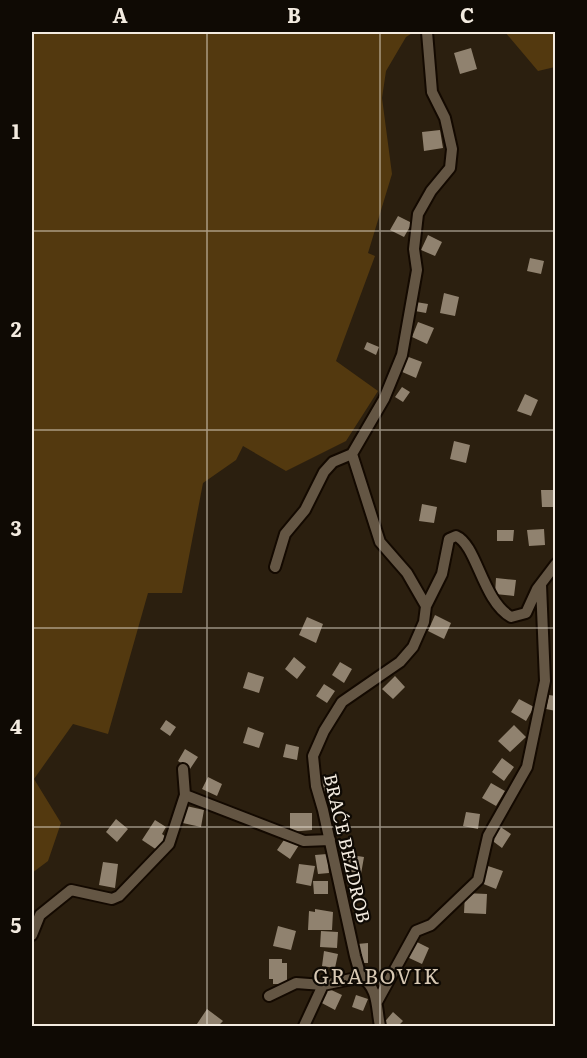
<svg xmlns="http://www.w3.org/2000/svg" width="587" height="1058" viewBox="0 0 587 1058" font-family="Literata,serif">
	<rect width="100%" height="100%" fill="#2b1f0f"/>
	<path fill="#53390f" d="M32 32H414L406 37 386 71 382 98 392 174 368 253 375 256 336 361 378 391 346 441 286 471 243 446 236 460 203 483 182 593H148L108 734 73 724 34 779 61 823 48 861 32 873Z
		M505 32H555V67L538 71Z"/>
	<path fill="#90826f" d="M471 48 477 69 460 74 454 53Z
		M440 130 443 148 424 151 422 132Z
		M398 216 412 223 404 237 390 230Z
		M428 235 442 242 435 256 421 250Z
		M530 258 544 261 541 274 527 271Z
		M444 293 459 297 455 316 440 313Z
		M416 302 428 304 426 313 415 311Z
		M418 322 434 328 427 344 412 337Z
		M367 342 379 347 376 355 364 349Z
		M406 356 422 362 416 378 400 371Z
		M402 387 410 392 403 402 395 397Z
		M525 394 538 400 531 416 517 411Z
		M454 441 470 445 466 463 450 459Z
		M541 490H556V507H542Z
		M422 504 437 507 434 523 419 521Z
		M544 529 545 545 529 546 527 530Z
		M497 530H514L513 541H497Z
		M496 578 516 580 514 596 495 594Z
		M435 615 451 623 444 639 428 631Z
		M307 617 323 624 316 643 299 635Z
		M294 657 306 667 297 679 285 669Z
		M340 662 352 669 344 683 332 675Z
		M248 672 264 677 259 693 243 688Z
		M395 676 405 687 393 699 382 689Z
		M324 684 335 691 327 703 316 696Z
		M549 695 556 696V711L546 709Z
		M519 699 534 707 526 721 511 712Z
		M166 720 176 727 170 736 160 729Z
		M514 725 526 737 510 752 498 741Z
		M248 727 264 733 259 748 243 743Z
		M286 744 299 747 297 760 283 757Z
		M185 749 198 757 190 769 178 761Z
		M502 758 514 767 504 781 492 772Z
		M321 776H334L335 792H322Z
		M208 777 222 784 217 796 202 789Z
		M491 783 505 791 496 806 482 798Z
		M182 805 204 810 201 827 178 822Z
		M466 812 480 814 478 829 463 826Z
		M290 813H312V830L290 832Z
		M116 819 128 829 117 842 106 832Z
		M155 820 166 827 162 834 169 839 160 852 142 840Z
		M499 826 511 834 502 848 490 839Z
		M286 837 299 845 290 859 277 850Z
		M327 854 329 873 318 874 315 855Z
		M345 854 364 857 361 874 342 870Z
		M103 862 118 864 115 888 99 885Z
		M299 864 315 866 311 886 296 883Z
		M488 866 503 871 496 889 481 883Z
		M313 881H328V894H314Z
		M465 893 487 894 486 914 464 913Z
		M315 909 333 912 332 930H308L309 911 315 912Z
		M278 926 296 931 291 950 273 946Z
		M321 931 338 932 337 948 320 947Z
		M415 941 429 948 422 964 407 957Z
		M368 943V963H358L357 944Z
		M324 951 338 954 335 968 322 966Z
		M269 959H282V963H287V984H273V979H269Z
		M325 987 342 995 335 1010 318 1001Z
		M356 995 368 999 363 1011 352 1007Z
		M207 1009 223 1021 218 1026H201L197 1024Z
		M393 1012 403 1021 398 1026H384L382 1025Z"/>
	<g fill="none" stroke-linecap="round" stroke-linejoin="round">
		<defs>
			<path id="minor" d="M352 454 384 399 402 355 417 270 414 249 418 214 431 191 450 168 452 149 445 118 432 92 427 32
				M275 567 285 534 305 510 324 472 333 462 352 454 380 542 407 573 426 606
				M183 769 185 795 304 841 330 840
				M32 935 40 915 71 890 112 899 119 896 169 844 185 795
				M269 996 296 983 323 985 361 977
				M377 1002 416 931 431 925 478 880 488 836 527 767 545 681 541 585
				M304 1026 323 985
				M380 1026C376 1008 379 988 361 977L355 956 323 810 316 786 313 756 324 731 342 702 400 662 413 647 424 622 426 606 442 574 449 539 456 536C477 545 482 600 511 617L526 613 537 589 556 564"/>
		</defs>
		<use href="#minor" stroke="#130900" stroke-width="14"/>
		<use href="#minor" stroke="#645644" stroke-width="10"/>
	</g>
	<path fill="none" stroke="#f3ebe0" stroke-width="1.5" stroke-opacity="0.55" d="M207 32V1026M380 32V1026M32 231H556M32 430H556M32 628H556M32 827H556"/>
	<g text-anchor="middle" dominant-baseline="central" stroke-width="4.5" stroke-linejoin="round" paint-order="stroke">
		<g font-size="18" fill="#f3ebe0" stroke="#0f0a04">
			<text transform="translate(348 848) rotate(77)">BRAĆE BEZDROB</text>
		</g>
		<g font-size="21" letter-spacing="1.5" fill="#d7c8b3" stroke="#0f0a04">
			<text x="377" y="974">GRABOVIK</text>
		</g>
	</g>
	<rect width="587" height="1058" fill="none" stroke="#0f0a04" stroke-width="66"/>
	<rect x="33" y="33" width="521" height="992" fill="none" stroke="#f3ebe0" stroke-width="2"/>
	<g font-size="20" text-anchor="middle" font-weight="bold" fill="#f3ebe0">
		<text x="120" y="23">A</text>
		<text x="294" y="23">B</text>
		<text x="467" y="23">C</text>
		<text x="16" y="139">1</text>
		<text x="16" y="337">2</text>
		<text x="16" y="536">3</text>
		<text x="16" y="734">4</text>
		<text x="16" y="933">5</text>
	</g>
</svg>
